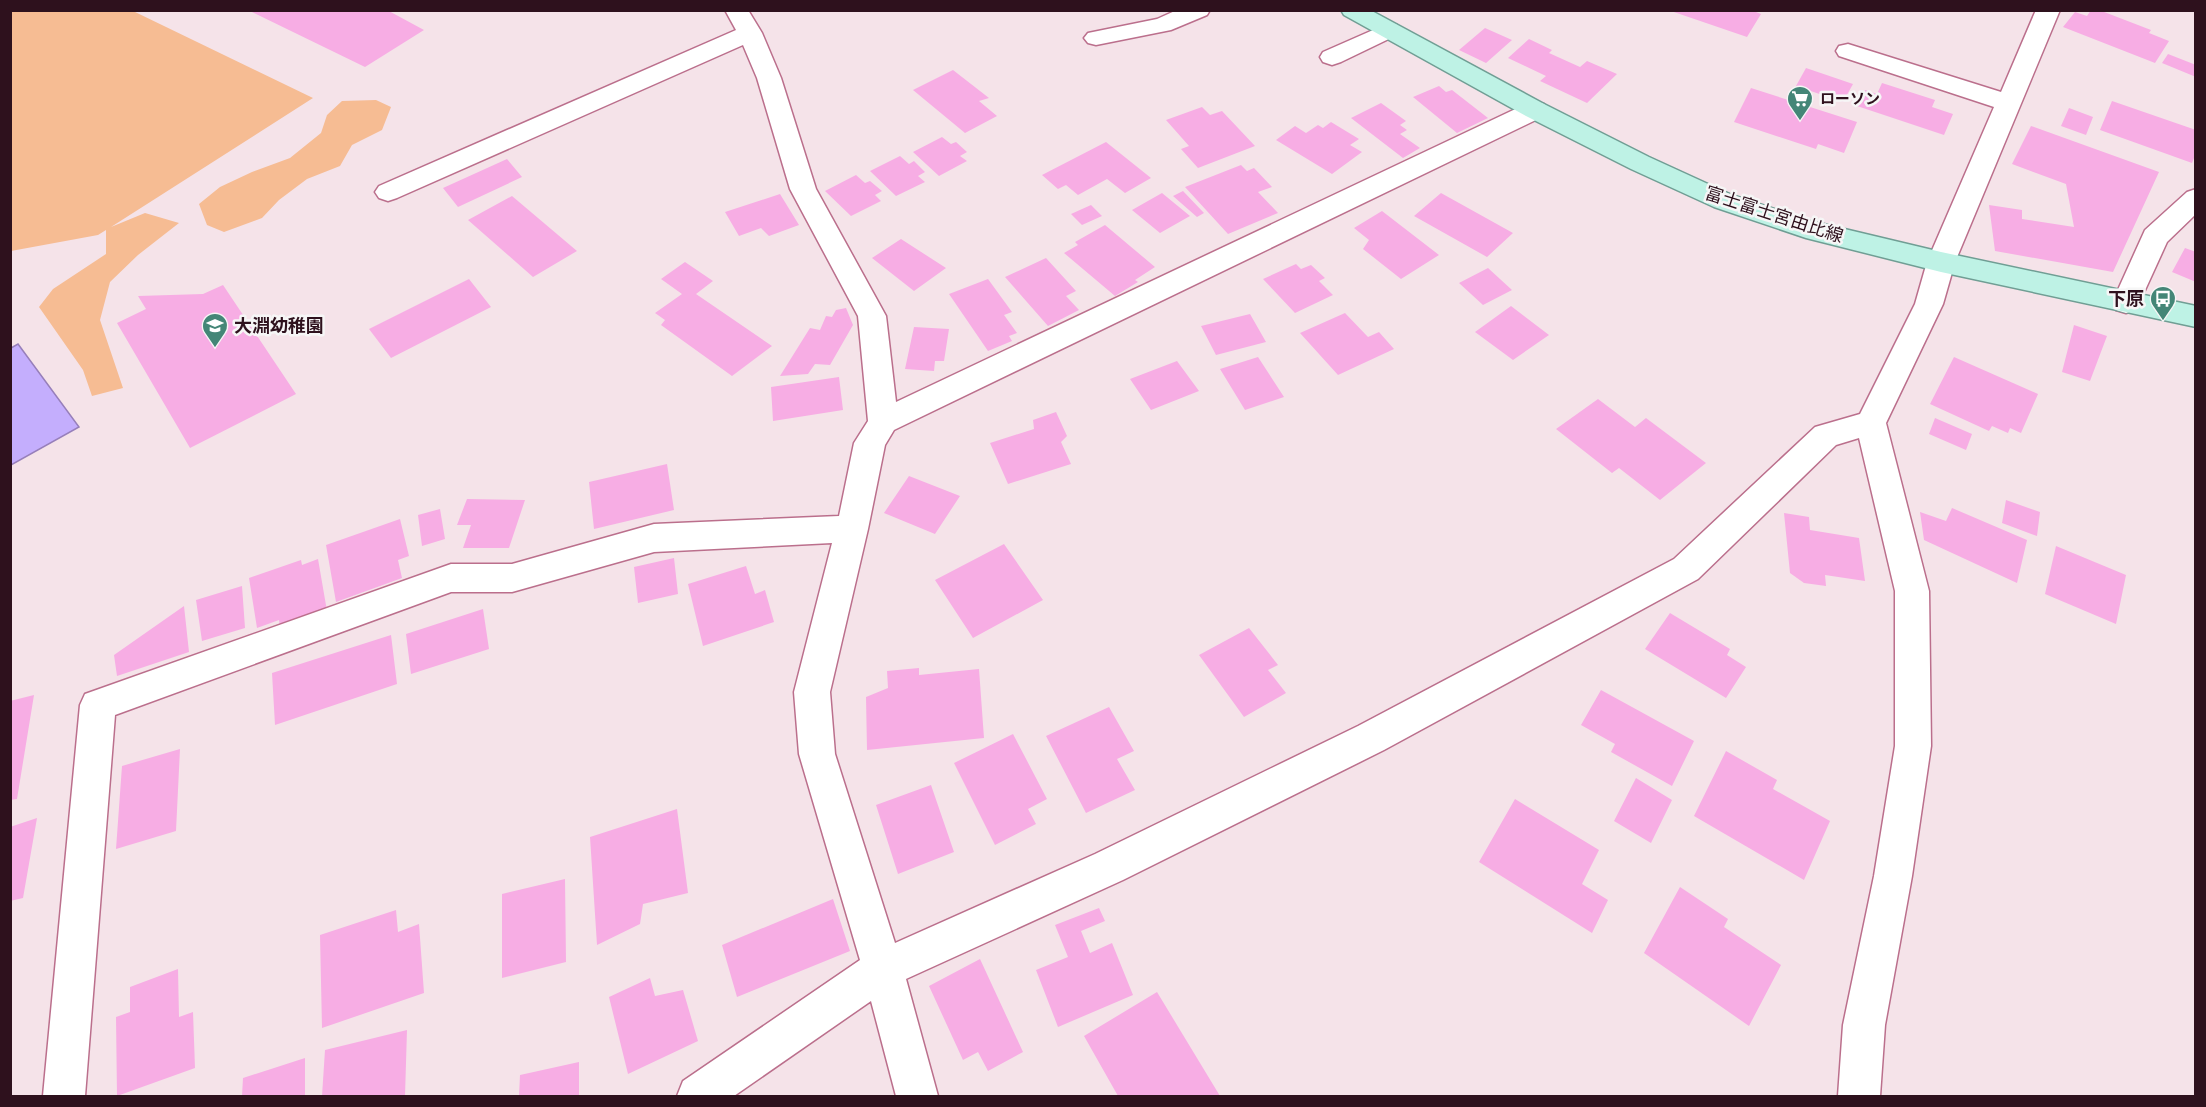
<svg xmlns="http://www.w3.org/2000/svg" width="2206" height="1107" viewBox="0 0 2206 1107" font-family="Spectral,'Noto Sans JP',serif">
	<rect width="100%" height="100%" fill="#f5e3e9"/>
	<path fill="#f6bc93" d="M11 10 133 11 313 98 111 227 145 213 179 223 138 255 110 282 100 320 123 388 92 396 83 370 39 307 53 289 106 254V230L98 235 11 251Z
		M376 100 391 107 382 130 352 145 340 166 307 179 279 200 262 218 224 232 207 225 199 204 220 187 252 172 290 158 321 133 327 115 342 101Z"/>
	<path fill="#c4aefd" stroke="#977fba" stroke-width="1.5" d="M18 344 79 427 11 465V348Z"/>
	<path fill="#f7ade4" d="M248 10H387L424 30 365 67Z
		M1668 10H1751L1761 14 1747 37Z
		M2091 10H2099L2151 30 2149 33 2169 41 2155 63 2063 27 2075 12 2087 16Z
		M1485 28 1512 40 1486 63 1459 50Z
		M1529 39 1552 50 1549 53 1580 67 1587 61 1617 74 1587 103 1540 81 1546 76 1508 58Z
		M2168 54 2196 65V77L2162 63Z
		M1806 68 1853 84 1843 102 1796 86Z
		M953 70 989 98 979 101 997 116 965 133 913 90Z
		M1882 83 1935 100 1932 107 1953 114 1944 135 1857 106 1865 90 1877 94Z
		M1439 86 1446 92 1452 90 1488 118 1457 133 1413 97Z
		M1751 88 1857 122 1844 153 1818 144 1816 149 1734 122Z
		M2112 101 2196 130V153L2192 163 2100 130Z
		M1381 103 1406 121 1400 125 1407 130 1400 134 1420 148 1403 158 1351 118Z
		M1202 107 1210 115 1222 111 1255 146 1198 168 1181 149 1189 146 1166 120Z
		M2069 108 2093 117 2086 135 2061 126Z
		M1331 122 1359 139 1350 145 1362 152 1332 174 1276 140 1295 126 1306 133 1318 125 1323 128Z
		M2031 126 2159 172 2113 272 1995 251 1989 205 2022 210V219L2074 227 2066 184 2012 164Z
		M942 137 951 144 956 142 967 152 960 156 967 161 939 176 913 152Z
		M1106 142 1151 178 1125 193 1107 179 1078 195 1066 185 1058 189 1042 175Z
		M900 156 909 164 914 161 925 172 918 176 925 182 896 196 870 171Z
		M507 159 522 177 458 207 443 188Z
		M1241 165 1247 171 1254 168 1272 187 1258 192 1278 213 1228 234 1185 187Z
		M856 175 865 183 870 181 882 191 875 195 881 201 851 216 825 191Z
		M1183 191 1204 213 1197 217 1173 196Z
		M1162 193 1190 216 1160 233 1132 210Z
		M1441 193 1513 233 1487 257 1414 216Z
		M780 194 799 225 769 236 761 228 739 236 725 212Z
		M512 196 577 251 533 277 468 220Z
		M1091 205 1102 216 1082 225 1071 214Z
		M1382 211 1439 255 1401 279 1363 249 1369 240 1354 228Z
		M1105 225 1155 267 1135 280 1138 282 1115 296 1064 253 1078 245 1075 242Z
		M901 239 946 268 914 291 872 258Z
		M2185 248 2196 252V282L2172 272Z
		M1046 258 1076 291 1066 296 1079 310 1048 326 1005 277Z
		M685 262 713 281 696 294 772 346 732 376 661 325 665 320 655 313 682 294 661 279Z
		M1296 264 1301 269 1311 265 1325 278 1319 281 1333 295 1295 313 1263 279Z
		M1488 268 1512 290 1483 305 1459 283Z
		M469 279 491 307 391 358 369 329Z
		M988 279 1012 312 1004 315 1017 333 1009 336 1012 341 988 351 949 294Z
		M223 285 296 394 190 448 117 323 146 309 138 296 203 294Z
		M1511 306 1549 335 1513 360 1475 332Z
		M846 308 853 325 830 365 815 364 808 374 780 376 810 328 820 330 826 316 832 317 836 310Z
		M1345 313 1368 337 1379 332 1394 349 1338 375 1300 333Z
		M1250 314 1266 342 1216 355 1201 326Z
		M2074 325 2107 336 2090 381 2062 372Z
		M914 327 949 329 944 361H935L934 371 905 369Z
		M1258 357 1284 397 1245 410 1220 369Z
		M1954 357 2038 394 2021 433 2010 428 2008 433 1992 426 1989 431 1930 404Z
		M1177 361 1199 391 1151 410 1130 379Z
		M839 377 843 410 773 421 771 387Z
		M1598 399 1635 427 1646 418 1706 463 1660 500 1619 468 1612 473 1556 429Z
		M1056 412 1067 436 1061 442 1071 464 1008 484 990 443 1034 429 1033 420Z
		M1935 418 1972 434 1966 450 1929 434Z
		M667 464 674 510 594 529 589 482Z
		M909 476 960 496 935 534 884 513Z
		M467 499 525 500 509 548H463L471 525H457Z
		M2006 500 2040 512 2037 536 2002 523Z
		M1952 508 2027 540 2017 583 1924 540 1920 512 1946 521Z
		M440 509 445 539 422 546 418 515Z
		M1784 513 1809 517 1810 530 1859 538 1865 581 1825 575 1826 586 1804 583 1790 573Z
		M400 519 409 556 398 560 402 578 336 602 326 545Z
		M1004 544 1043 600 973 638 935 580Z
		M2056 546 2126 575 2116 624 2045 594Z
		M674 558 678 594 638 603 634 567Z
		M318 559 327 611 280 628 279 620 257 628 249 578 301 560 302 565Z
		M746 566 755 594 765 590 774 622 703 646 688 584Z
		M242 586 245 628 202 641 196 600Z
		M184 606 189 652 117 676 114 655Z
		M483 609 489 649 411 674 406 634Z
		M1670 613 1730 649 1727 655 1746 667 1726 698 1645 649Z
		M1249 628 1278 665 1268 670 1286 693 1244 717 1199 655Z
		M391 635 397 684 275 725 272 673Z
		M919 668V675L979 669 984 738 867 750 866 697 888 688 887 671Z
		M1601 690 1694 741 1672 786 1611 752 1615 744 1581 725Z
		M34 695 17 799 10 800V701Z
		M1109 707 1134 751 1117 759 1135 790 1086 813 1046 736Z
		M1013 734 1047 799 1028 809 1036 824 995 845 954 763Z
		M180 749 176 831 116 849 122 766Z
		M1726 751 1777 780 1773 789 1830 821 1804 880 1694 816Z
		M1636 778 1672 800 1651 843 1614 821Z
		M931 785 954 852 898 874 876 805Z
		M1515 799 1599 850 1582 884 1608 900 1592 933 1479 862Z
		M677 809 688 893 643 904 640 924 597 945 590 837Z
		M37 818 23 898 10 901V827Z
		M565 879 566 962 502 978V894Z
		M1680 887 1728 919 1724 927 1781 965 1749 1026 1644 953Z
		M833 899 850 951 737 997 722 945Z
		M1099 908 1105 921 1081 931 1090 953 1112 943 1133 995 1058 1027 1036 970 1068 957 1055 925Z
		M396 910 398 932 419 924 424 993 322 1028 320 935Z
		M980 959 1023 1052 988 1071 978 1052 963 1060 929 986Z
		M178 969 179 1017 193 1012 195 1068 117 1096 116 1017 130 1012V987Z
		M650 978 655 996 683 990 698 1041 628 1074 609 997Z
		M1157 992 1220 1096H1118L1084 1036Z
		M407 1030 405 1096H322L325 1050Z
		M305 1058V1096H242L243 1078Z
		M579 1062V1096H519L520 1075Z"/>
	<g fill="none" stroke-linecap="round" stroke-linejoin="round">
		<defs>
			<path id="street" d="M725 10H748L762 33 781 78 816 189 886 316 896 402 1526 104 1535 102 1544 104 1548 110 1544 116 894 430 885 445 868 529 830 692 835 754 895 943 1095 854 1358 726 1674 559 1815 427 1860 414 1915 304 1927 262 1994 107 1839 56 1836 51 1839 46 1848 44 2001 92 2036 10H2060L1955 262 1943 304 1886 423 1929 591 1931 746 1912 876 1885 1025 1880 1096H1838L1843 1025 1874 876 1895 746V591L1859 438 1836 445 1698 579 1384 750 1123 880 906 979 938 1096H896L871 1001 734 1096H677L683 1081 860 960 799 754 794 692 832 543 654 552 512 592H451L115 715 85 1096H43L80 705 85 694 451 564H512L654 524 839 516 854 443 868 421 858 316 790 189 757 78 743 45 397 198 388 201 379 198 375 192 379 186 736 30Z
				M1177 10H1210L1207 15 1171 30 1096 45 1088 43 1084 38 1088 33 1157 19Z
				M1389 23 1397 25 1401 30 1397 35 1341 62 1332 65 1323 62 1320 57 1323 52Z
				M2196 189V214L2167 242 2136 310 2126 313 2116 310 2112 303 2145 230 2187 192Z"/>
			<path id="primary" d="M1341 10H1370L1544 104 1649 157 1732 195 1811 221 1941 252 2196 306V327L1941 272 1806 238 1714 207 1631 169 1526 116 1344 15Z"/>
		</defs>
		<use href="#street" stroke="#bb6f8c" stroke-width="3"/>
		<use href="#primary" stroke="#709e94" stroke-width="3"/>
		<use href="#street" fill="#fff" fill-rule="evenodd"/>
		<use href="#primary" fill="#bef2e5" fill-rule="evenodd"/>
	</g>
	<defs>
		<symbol id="supermarket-pin" viewBox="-11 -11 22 30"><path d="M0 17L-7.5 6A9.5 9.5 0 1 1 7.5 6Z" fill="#448677" stroke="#f6f6f6"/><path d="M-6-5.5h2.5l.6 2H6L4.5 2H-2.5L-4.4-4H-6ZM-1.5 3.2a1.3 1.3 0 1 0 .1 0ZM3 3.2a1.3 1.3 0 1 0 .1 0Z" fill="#fff"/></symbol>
		<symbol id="bus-pin" viewBox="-11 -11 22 30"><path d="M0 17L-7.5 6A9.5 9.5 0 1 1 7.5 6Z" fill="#448677" stroke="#f6f6f6"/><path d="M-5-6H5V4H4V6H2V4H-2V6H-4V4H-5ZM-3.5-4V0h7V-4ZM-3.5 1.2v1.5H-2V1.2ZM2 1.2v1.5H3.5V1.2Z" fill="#fff"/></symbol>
		<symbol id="school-pin" viewBox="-11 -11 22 30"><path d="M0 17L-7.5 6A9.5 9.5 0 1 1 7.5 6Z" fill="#448677" stroke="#f6f6f6"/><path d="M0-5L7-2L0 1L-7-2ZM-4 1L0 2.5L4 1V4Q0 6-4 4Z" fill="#fff"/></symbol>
	</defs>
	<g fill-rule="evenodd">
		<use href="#supermarket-pin" x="1785" y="84" width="30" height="40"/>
		<use href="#bus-pin" x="2148" y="284" width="30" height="40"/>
		<use href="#school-pin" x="200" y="311" width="30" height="40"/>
	</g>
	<g text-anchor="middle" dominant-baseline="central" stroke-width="5" stroke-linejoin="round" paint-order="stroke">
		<g font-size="15" font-weight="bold" fill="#2e111d" stroke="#f6f6f6" text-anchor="start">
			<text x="1820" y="99">ローソン</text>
		</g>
		<g font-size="18" fill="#2e111d" stroke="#f6f6f6">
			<text transform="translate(1774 215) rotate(18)">富士富士宮由比線</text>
		</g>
		<g font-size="18" font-weight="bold" fill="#2e111d" stroke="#f6f6f6" text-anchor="end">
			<text x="2144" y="299">下原</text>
			<text x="234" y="326" text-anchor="start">大淵幼稚園</text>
		</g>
	</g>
	<rect width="2206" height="1107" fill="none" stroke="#2e111d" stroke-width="24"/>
</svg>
